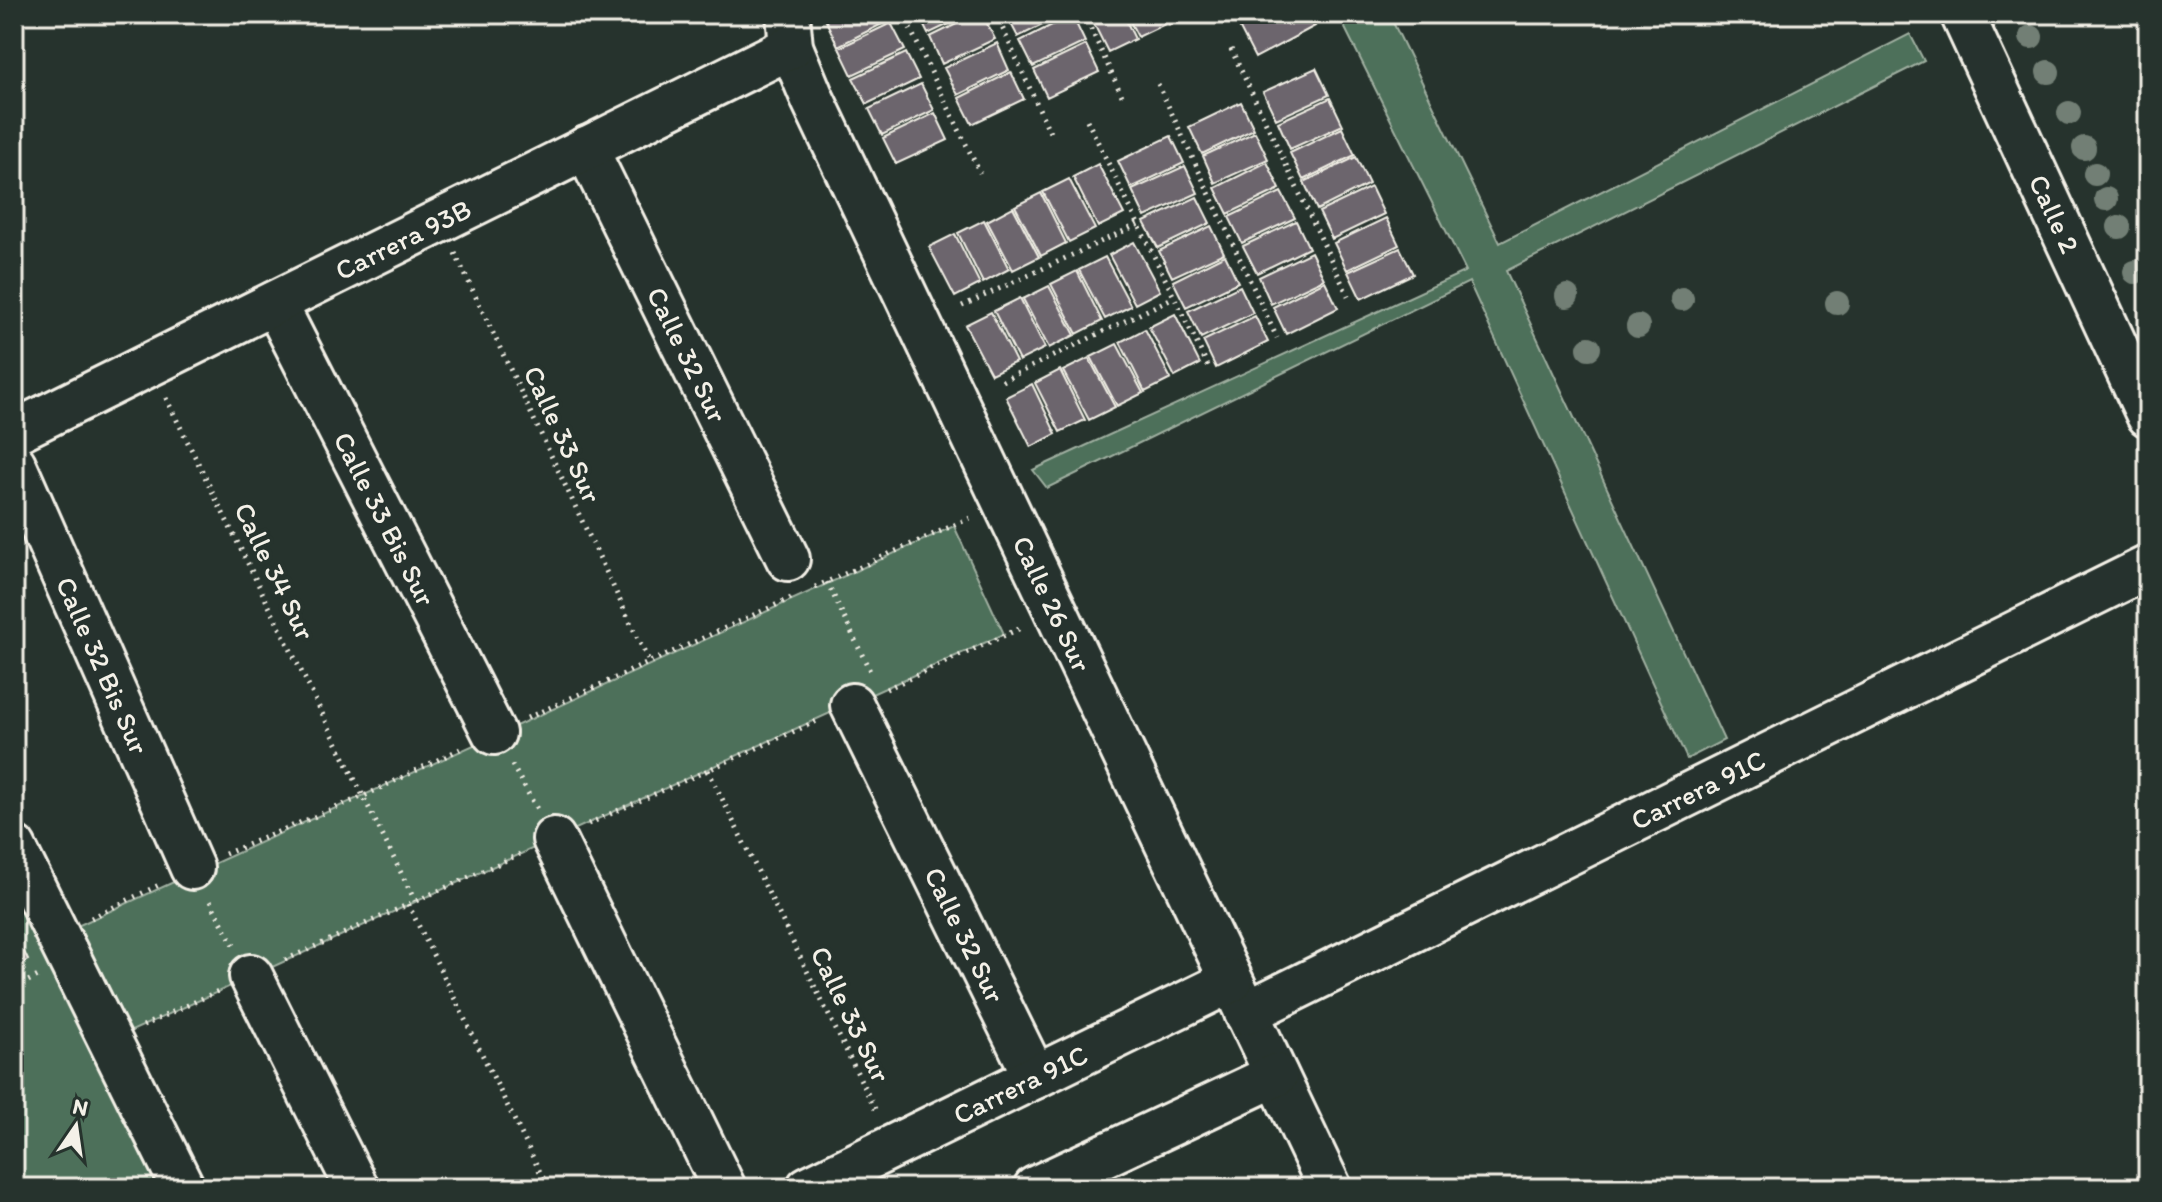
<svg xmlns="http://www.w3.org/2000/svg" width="2162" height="1202" viewBox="0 0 2162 1202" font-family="Itim,sans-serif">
	<rect width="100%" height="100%" fill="#26332d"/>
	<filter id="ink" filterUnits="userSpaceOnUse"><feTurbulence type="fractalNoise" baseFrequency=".0125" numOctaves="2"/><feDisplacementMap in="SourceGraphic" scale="16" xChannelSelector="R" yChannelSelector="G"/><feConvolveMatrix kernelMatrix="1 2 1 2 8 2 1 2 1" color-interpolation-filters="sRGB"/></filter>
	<g filter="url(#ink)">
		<path fill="#4d6f5a" stroke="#a0b0a1" stroke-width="2" d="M1338 14H1389L1500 243 1910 34 1924 61 1506 271 1724 740 1687 759 1469 282 1047 488 1033 470 1466 271Z
			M954 526 1004 634 125 1034 75 927Z
			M14 885 163 1188H14Z"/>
		<path fill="#6c656d" stroke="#f4f1e8" stroke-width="2" d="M835 14H887L890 20 838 46 825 19Z
			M918 14H970L928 34Z
			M977 14H982L995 39 942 64 930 37Z
			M1006 14H1065L1018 37Z
			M1089 14H1123L1135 39 1108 52Z
			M1126 14H1160L1165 24 1138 37Z
			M1164 14H1189L1169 24Z
			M1258 14H1308L1315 26 1255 58 1238 25Z
			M1072 15 1085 42 1033 67 1020 41Z
			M891 23 905 50 852 75 839 48Z
			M997 43 1009 70 958 95 944 68Z
			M1086 45 1099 72 1047 97 1034 70Z
			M906 53 919 79 867 104 853 78Z
			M1316 68 1329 95 1276 119 1263 92Z
			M1011 72 1024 99 972 124 959 98Z
			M921 84 934 110 882 135 869 109Z
			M1330 98 1343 125 1290 149 1278 122Z
			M1241 102 1254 129 1202 154 1189 127Z
			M935 113 948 140 896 164 883 138Z
			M1342 128 1355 155 1303 180 1290 153Z
			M1255 132 1268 159 1215 183 1203 156Z
			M1171 136 1184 163 1131 188 1118 161Z
			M1356 157 1369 184 1317 210 1304 182Z
			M1267 162 1280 189 1228 214 1215 188Z
			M1098 164 1124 214 1098 227 1073 177Z
			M1185 166 1198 193 1145 217 1132 190Z
			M1069 179 1095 229 1069 242 1043 192Z
			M1371 187 1384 214 1332 239 1319 212Z
			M1281 192 1295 218 1242 243 1229 217Z
			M1041 193 1066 243 1041 256 1015 206Z
			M1197 197 1210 223 1158 248 1144 222Z
			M1013 207 1039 257 1013 270 987 221Z
			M1386 218 1399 245 1347 270 1334 243Z
			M984 220 1009 269 983 283 958 233Z
			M1296 221 1309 248 1257 273 1243 246Z
			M1211 226 1224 253 1172 277 1159 251Z
			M955 234 980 284 955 297 929 247Z
			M1134 242 1160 291 1135 304 1109 255Z
			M1400 248 1413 274 1361 299 1348 272Z
			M1311 252 1324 279 1271 304 1259 277Z
			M1225 255 1238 282 1186 307 1173 281Z
			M1105 257 1131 306 1105 319 1079 270Z
			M1077 271 1102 321 1077 334 1051 284Z
			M1325 281 1338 308 1286 334 1273 307Z
			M1049 286 1075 335 1049 348 1023 299Z
			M1240 286 1253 313 1201 338 1188 311Z
			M1020 298 1045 348 1019 361 994 311Z
			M991 312 1016 362 991 374 965 325Z
			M1175 314 1200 364 1175 377 1149 327Z
			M1255 316 1268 342 1216 368 1203 341Z
			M1145 329 1171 379 1145 392 1120 342Z
			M1117 344 1143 393 1117 406 1091 357Z
			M1089 358 1115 407 1089 420 1063 371Z
			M1060 370 1085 420 1060 432 1035 383Z
			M1032 384 1056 434 1031 447 1006 397Z
			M14 931 28 960 14 967Z"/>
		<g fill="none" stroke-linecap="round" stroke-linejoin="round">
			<defs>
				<g id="minor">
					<path id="s1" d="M788 14 791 47 813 100 1330 1188"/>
					<path id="s2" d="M1962 14 2148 415"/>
					<path id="s3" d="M586 148 788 559"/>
					<path id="s4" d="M275 303 494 733"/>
					<path id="s5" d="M14 432 791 47"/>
					<path id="s6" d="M14 464 192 868"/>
					<path id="s7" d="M852 705 1035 1077"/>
					<path d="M554 839 724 1188"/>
					<path d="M14 847 183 1188"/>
					<path d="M251 976 357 1188"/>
					<path id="s8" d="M1246 1013 2148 567"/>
					<path id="s9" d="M808 1188 1231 981"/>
					<path d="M1035 1188 1276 1075"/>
				</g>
			</defs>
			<use href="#minor" stroke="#f4f1e8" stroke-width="48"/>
			<path stroke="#f4f1e8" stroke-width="5" stroke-dasharray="2 6" stroke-linecap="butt" d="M903 14 980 173
				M996 14 1052 137
				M1084 14 1124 100
				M1231 49 1351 302
				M1158 84 1277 338
				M1087 120 1210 370
				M455 253 650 664
				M962 306 1139 224
				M1002 381 1174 297
				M166 398 415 901
				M827 582 870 671
				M815 587 970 518
				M886 689 1023 627
				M527 718 791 598
				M512 765 537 809
				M708 770 877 1113
				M588 824 819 720
				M225 854 364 796 460 749
				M210 901 234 945
				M408 904 548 1188
				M91 918 161 884
				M285 960 520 854
				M14 988 38 976
				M143 1026 218 991"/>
			<use href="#minor" stroke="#26332d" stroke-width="42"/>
		</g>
		<g fill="#727f74">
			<circle cx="2031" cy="37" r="12"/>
			<circle cx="2048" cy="72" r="12"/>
			<circle cx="2069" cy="113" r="12"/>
			<circle cx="2084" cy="148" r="12"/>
			<circle cx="2095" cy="174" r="12"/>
			<circle cx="2106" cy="199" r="12"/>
			<circle cx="2119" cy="227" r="12"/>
			<circle cx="2135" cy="272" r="12"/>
			<circle cx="1567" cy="296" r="12"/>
			<circle cx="1682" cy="299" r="12"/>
			<circle cx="1837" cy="303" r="12"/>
			<circle cx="1638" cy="326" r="12"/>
			<circle cx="1589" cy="348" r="12"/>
		</g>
	</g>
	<g text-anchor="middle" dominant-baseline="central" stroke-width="8" stroke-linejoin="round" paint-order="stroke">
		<g font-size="28" fill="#f4f1e8" stroke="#26332d">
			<text stroke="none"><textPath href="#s2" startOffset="220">Calle 2</textPath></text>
			<text stroke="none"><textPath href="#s5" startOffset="434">Carrera 93B</textPath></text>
			<text stroke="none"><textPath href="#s3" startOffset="230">Calle 32 Sur</textPath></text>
			<text transform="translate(563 434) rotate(65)">Calle 33 Sur</text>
			<text stroke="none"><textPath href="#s4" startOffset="242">Calle 33 Bis Sur</textPath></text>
			<text transform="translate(275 571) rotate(64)">Calle 34 Sur</text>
			<text stroke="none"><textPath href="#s1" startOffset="648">Calle 26 Sur</textPath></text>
			<text stroke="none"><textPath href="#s6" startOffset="220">Calle 32 Bis Sur</textPath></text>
			<text stroke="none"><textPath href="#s8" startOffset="504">Carrera 91C</textPath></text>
			<text stroke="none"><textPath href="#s7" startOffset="256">Calle 32 Sur</textPath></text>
			<text transform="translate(851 1014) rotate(64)">Calle 33 Sur</text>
			<text stroke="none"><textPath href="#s9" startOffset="236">Carrera 91C</textPath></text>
		</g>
	</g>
	<rect width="2162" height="1202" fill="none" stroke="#26332d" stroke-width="48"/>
	<rect x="24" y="24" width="2114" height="1154" fill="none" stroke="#f4f1e8" stroke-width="3" filter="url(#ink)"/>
	<g transform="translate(76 1126) rotate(13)" stroke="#26332d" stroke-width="6" paint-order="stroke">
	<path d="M0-6L14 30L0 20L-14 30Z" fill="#f4f1e8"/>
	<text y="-12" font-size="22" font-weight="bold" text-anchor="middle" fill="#f4f1e8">N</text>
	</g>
</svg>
